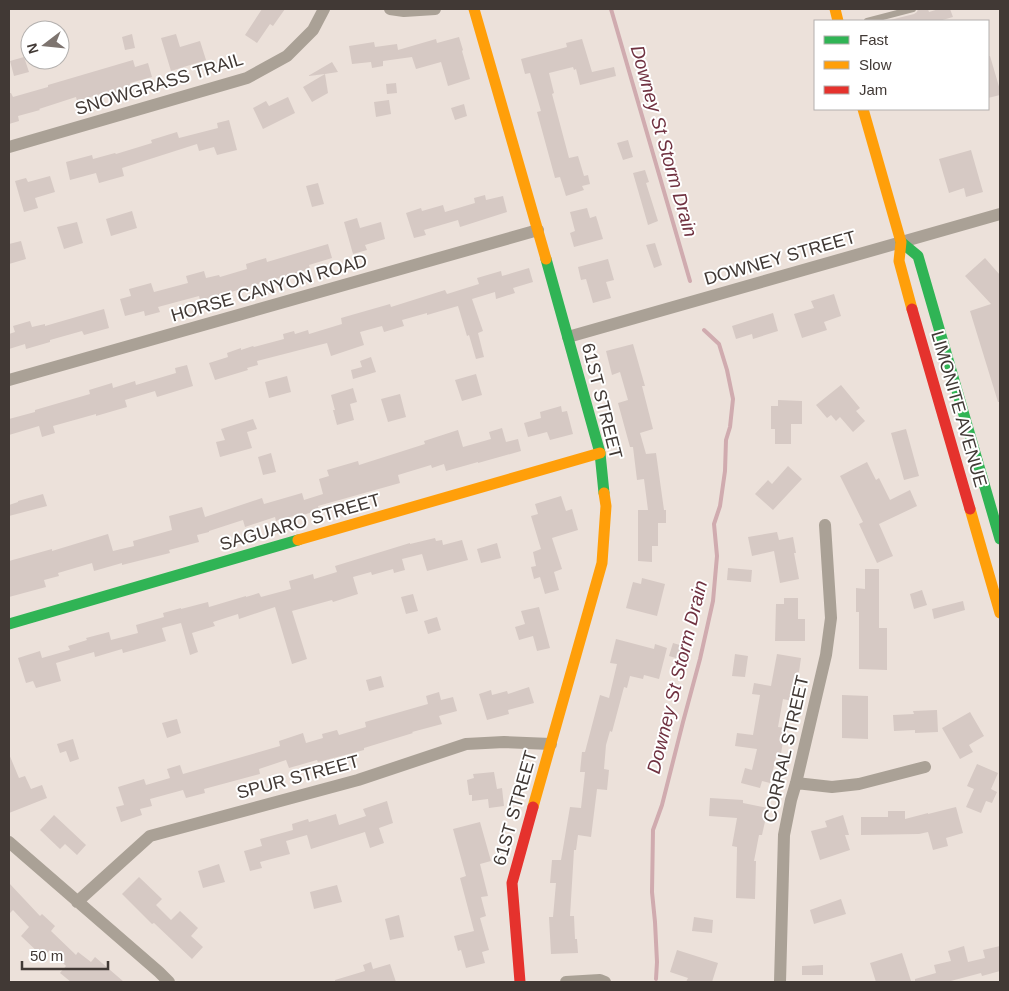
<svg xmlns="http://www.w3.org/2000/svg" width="1009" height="991" viewBox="0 0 1009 991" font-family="Arial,sans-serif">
	<rect width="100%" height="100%" fill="#ece1da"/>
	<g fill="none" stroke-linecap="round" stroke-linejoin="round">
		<path stroke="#d0abaf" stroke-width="4" d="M611 9 690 281
			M656 979 657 962 655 922 652 892 653 830 662 805 683 722 700 659 713 601 717 556 714 524 720 506 725 471 726 440 730 427 733 399 727 370 719 344 704 330"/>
	</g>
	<path fill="#d6c9c4" d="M262 9H285L273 26 270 24 257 43 245 35Z
		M918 9H928L929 12 939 9H950L953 17 939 21H886L914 14 917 12Z
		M132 34 135 48 125 50 122 37Z
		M176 34 180 47 200 41 206 60 171 71 161 38Z
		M459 37 463 50 462 51 470 79 448 86 441 62 416 69 412 57 383 61V66L372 68 371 62 352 64 349 46 374 42 375 47 397 44 398 50 436 39 437 43Z
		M582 39 592 72 614 67 616 76 580 85 576 69 574 70 573 67 549 73 554 93 552 94 569 158 578 156 584 176 588 175 590 184 582 186 584 190 566 196 560 177 555 178 537 112 541 111 530 73 525 74 521 59 567 47 566 43Z
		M988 56H990L1000 90V95L988 98Z
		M24 57 29 72 14 76 10 61Z
		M133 60 135 67 148 63 152 77 130 83 132 88 108 94 107 92 77 101 76 97 39 109 40 110 18 116 19 121 9 124V93H11L13 97 48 87V85Z
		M332 62 338 72 325 74 328 93 312 102 303 87 325 74 308 76Z
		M396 83 397 93 387 94 386 84Z
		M288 97 295 113 263 129 253 108 266 101 269 106Z
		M389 100 391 114 376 117 374 102Z
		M464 104 467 116 455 120 451 108Z
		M229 120 237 150 217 155 214 147 199 151 197 144 122 168 124 176 99 183 96 173 70 180 66 162 92 155 93 159 115 153 116 154 152 143 151 140 177 132 179 138 218 128 217 123Z
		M628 140 633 157 623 160 617 143Z
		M971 150 983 192 966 197 964 188 949 193 939 159Z
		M645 170 649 182 646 183 658 221 648 225 633 173Z
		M50 176 55 192 35 198 38 208 24 212 15 181 26 178 28 182Z
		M318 183 324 204 312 207 306 186Z
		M485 195 486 200 503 196 507 212 460 227 458 220 424 230 426 235 414 238 406 213 421 208 422 211 443 205 445 212 475 203 474 198Z
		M587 208 590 218 596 216 603 239 574 247 570 233 575 231 570 212Z
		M132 211 137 228 111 236 106 219Z
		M357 218 360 228 381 222 385 239 365 245 367 250 353 254 344 222Z
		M77 222 83 243 64 249 57 227Z
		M21 241 26 259 9 264V244Z
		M655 243 662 265 654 268 646 245Z
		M328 244 332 258 309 265 310 269 231 292 200 300 199 296 158 307 160 312 145 316 144 311 125 316 120 299 131 296 129 289 151 283 154 292 188 283 186 276 204 271 206 278 219 275 220 277 247 269 246 264 266 258 267 262Z
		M985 258 1000 275V402H998L970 311 991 304 965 276Z
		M608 259 614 280 606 282 611 298 593 303 586 279 581 280 578 267Z
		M529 268 533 282 513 288 515 293 496 299 495 292 472 299 483 331 478 333 484 357 476 359 469 335 467 336 458 306 427 315V313L402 320 404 326 384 332 382 326 360 332 364 345 331 356 327 343 257 361 258 365 247 368 248 370 215 380 209 363 228 357 227 353 241 348V350L253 346 254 347 284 339 283 334 294 331 295 334 308 330 309 334 342 324 341 318 390 304 391 307 445 290 447 294 479 284 477 278 501 271 502 276Z
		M834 294 841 316 824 322 827 330 802 338 794 314 814 308 811 301Z
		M104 309 109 328 84 335 82 331 50 340V342L26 349 25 344 9 349V334L15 332 13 326 30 321 32 327 45 324V326Z
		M773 313 778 331 753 339 752 334 736 339 732 326Z
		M633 344 645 386H642L653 429 640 433 646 454 656 453 664 510H666V523H658V546H652V562L638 561V510H648L644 479 637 480 633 447H630L618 403 628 400 620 372 612 375 606 351Z
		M371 357 376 372 353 379 351 370 362 367 360 361Z
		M187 365 193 386 157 397 155 391 125 400 127 407 96 416V414L53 426 55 433 42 437 39 426 9 435V419L35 412V410L90 394 89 390 112 383 113 388 135 381 136 385 176 373 175 368Z
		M476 374 482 395 462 401 455 380Z
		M287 376 291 392 269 398 265 382Z
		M841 385 860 408 856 411 865 421 853 432 840 417 836 421 831 415 827 418 816 405Z
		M353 388 357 402 350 404 354 420 337 425 333 410H335L331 395Z
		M400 394 406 417 388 422 381 399Z
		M778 400 802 401V424H791V444H775V429H771V406H778Z
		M561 406 562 412 567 411 573 434 550 440 547 432 528 437 524 423 541 418 540 412Z
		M253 419 257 429 247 432 252 448 220 457 216 442 225 440 221 429Z
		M502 428 506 442 518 439 521 451 478 463V462L446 471 444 464 432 468 431 465 398 475 400 483 318 506 319 510 303 515V513L276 521 275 517 245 527 243 520 209 531V532L197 535 199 542 169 550 170 553 122 565V563L94 571 92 563 58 573 59 576 44 580 46 587 9 597V561L52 549V551L108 534 113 551 134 546 133 541 172 530 169 516 202 507 205 517 262 498 264 504 302 493 304 500 323 494 319 479 329 476 327 470 358 461 359 465 425 444 424 441 458 430 463 447 491 439 489 432Z
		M906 429 919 476 904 480 891 433Z
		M271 453 276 472 263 475 258 457Z
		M867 462 876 480 879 478 890 500 910 490 917 506 879 524 893 556 877 563 859 524 863 522 840 476Z
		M788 466 802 479 773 510 755 494 768 480 772 484Z
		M43 494 47 506 9 516V505L18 502V501Z
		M561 496 566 511 572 509 578 530 552 538 562 569 554 572 559 590 545 594 540 577 534 579 531 567 536 566 533 552 541 549 531 516 538 514 535 504Z
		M777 532 779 540 793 537 796 553H794L799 579 780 583 774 551 752 556 748 537Z
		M435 538 436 541 442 540 443 545 462 540 468 560 427 571 422 554 402 559 405 570 394 573 393 569 372 575 371 572 353 577 358 594 333 602 332 600 292 611 307 659 292 664 275 607 239 619 238 614 213 622 215 626 192 633 198 652 190 655 181 623 162 628 166 641 123 653 122 649 95 657 94 652 56 663 61 681 36 688 33 681 26 683 18 658 40 651 42 658 70 650 68 646 87 640 86 638 109 632 111 640 138 633 136 625 164 617 163 613 181 608V609L208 602 209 607 246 596V597L259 593 261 597 291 589 289 581 313 574 314 579 337 572 335 566 410 543V544Z
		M497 543 501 558 481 563 477 549Z
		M728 568 752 570 751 582 727 580Z
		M865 569H879V628H887V670L859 669V612H856V588L865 589Z
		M642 578 665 584 657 616 626 608 633 582 641 584Z
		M922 590 927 605 914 609 910 594Z
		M413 594 418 611 406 614 401 597Z
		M784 598H798V619H805V641H775L776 604H784Z
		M963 601 965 610 934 619 932 609Z
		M539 607 550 648 537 651 533 636 519 640 515 627 525 624 521 611Z
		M437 617 441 630 428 634 424 621Z
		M616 639 654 649 655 644 667 648 659 679 644 675 643 679 630 676 627 688 624 687 612 732 610 731 606 745 604 769 609 770 607 790 597 789 591 837 578 835 576 850H574L570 916H574L575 939H577L578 953 551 954 549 917H553L556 883H550L552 860H561L570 807 581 808 585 772H580L582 752H585L600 695 609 698 617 664 610 663Z
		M673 643 690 648 686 661 669 656Z
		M735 654 748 656 745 677 732 676Z
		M777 654 801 658 799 672H797L792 701 783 699 778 727 785 728 781 754 777 753 770 783 762 781 760 788 741 783 745 768 752 770 757 749 735 746 737 733 753 735 760 695 752 694 754 683 771 686Z
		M381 676 384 687 369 691 366 680Z
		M529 687 534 703 508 710 509 714 487 720 479 694 491 690 492 695 507 691 508 694Z
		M439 692 441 700 453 697 457 711 439 716 442 724 412 732 413 733 364 748V750L318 762 317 760 289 768 286 760 259 769 260 774 204 789 205 793 186 798 183 790 150 799 152 806 140 809 142 815 121 822 116 807 124 805 118 787 144 779 146 785 170 778 167 769 180 765 183 774 280 746 279 741 303 733 306 743 323 738 322 734 337 730 339 735 366 727 365 722 428 704 426 696Z
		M842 695 868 696V739L842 738Z
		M937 710 938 732 915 733V730L894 731 893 715 914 714 913 711Z
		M970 712 984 736 969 745 973 752 960 759 942 728Z
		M177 719 181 733 167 738 162 723Z
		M73 739 79 759 70 762 66 751 60 753 57 744Z
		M9 754 19 778 25 776 31 789 42 785 47 798 9 813Z
		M977 764 998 773 991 789 997 792 992 803 986 801 981 813 966 807 974 789 967 786Z
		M494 772 497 789 502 788 504 806 489 808 488 799 472 801V795H469L467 780 474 778 473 774Z
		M710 798 743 800V803L768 808 762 835H759L754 861H756L755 899 736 898 737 847 732 846 737 818 709 816Z
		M387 801 393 823 379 828 384 843 370 848 365 832 311 849 307 835 286 841 290 854 260 862 262 868 250 871 244 851 262 846 260 839 293 830 292 824 308 819 309 822 336 814 339 825 366 816 363 809Z
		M956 807 963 833 946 838 948 846 933 850 928 832 919 834 861 835V817H888V811H905V819L928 813V814Z
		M54 815 86 845 77 855 65 844 60 849 40 830Z
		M843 815 849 835H845L850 850 820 860 811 831 827 827 825 821Z
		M480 822 491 861 480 864 488 896 481 897 486 916 480 918 489 950 482 952 485 963 466 968 461 950 458 951 454 936 474 931 460 878 466 876 453 829Z
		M219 864 225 882 203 888 198 871Z
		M139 877 162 899 156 905 171 920 180 911 198 928 191 936 203 947 192 959 154 923 152 924 122 894Z
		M9 883 40 916 42 914 55 926 51 931 76 955 78 952 91 962 95 957 124 982H71L60 973 66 966 50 950 43 957 21 936 29 927 13 910 9 914Z
		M337 885 342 902 314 909 310 892Z
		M841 899 846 914 814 924 810 910Z
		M399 915 404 937 390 940 385 919Z
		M694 917 713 920 712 933 692 931Z
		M964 946 968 962 985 958 983 950 1000 946V971L982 976 981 973 947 982H915V979L936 973 934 965 951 961 948 951Z
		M677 950 718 963 712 982H686L688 978 670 972Z
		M902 953 911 981 906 982H876L870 963Z
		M371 962 373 969 390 964 396 982H335V980L365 971 363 965Z
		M823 965V975H802V966Z"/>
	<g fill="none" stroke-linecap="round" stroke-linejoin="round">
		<path stroke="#aaa196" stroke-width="6" d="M867 21 913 9"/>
		<path stroke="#aaa196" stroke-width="12" d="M390 9 404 11 435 9
			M9 147 247 78 287 56 313 30 324 9
			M568 337 1000 214
			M9 380 538 230
			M796 783 832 787 859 784 925 767
			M9 842 159 972 169 982
			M77 902 150 836 358 780 466 744 504 742 551 744
			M566 982 600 980 605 982
			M780 982 784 835 791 800 796 783 826 655 831 618 825 525"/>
		<path stroke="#30b455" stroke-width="11" d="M901 242 918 256 1000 539
			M546 259 600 453 604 493
			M9 624 298 540"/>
		<path stroke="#ff9f0a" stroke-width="11" d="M474 9 546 259
			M835 9 838 21
			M863 109 901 242 899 261 912 309
			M970 509 1000 613
			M298 540 600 453
			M533 807 602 563 606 506 604 493"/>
		<path stroke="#e5322d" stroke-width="11" d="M912 309 970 509
			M520 982 512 883 533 807"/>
	</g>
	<g text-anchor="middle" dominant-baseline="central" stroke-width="4" stroke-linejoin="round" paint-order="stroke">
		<g font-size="18" fill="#413935" stroke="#fff">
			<text transform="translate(159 84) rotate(-17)">SNOWGRASS TRAIL</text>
			<text transform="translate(780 258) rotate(-16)">DOWNEY STREET</text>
			<text transform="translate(269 288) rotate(-16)">HORSE CANYON ROAD</text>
			<text transform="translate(602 401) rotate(76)">61ST STREET</text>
			<text transform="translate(959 409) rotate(74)">LIMONITE AVENUE</text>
			<text transform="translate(300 522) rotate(-16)">SAGUARO STREET</text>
			<text transform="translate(786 749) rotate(-77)">CORRAL STREET</text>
			<text transform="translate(298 777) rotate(-15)">SPUR STREET</text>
			<text transform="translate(515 808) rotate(-74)">61ST STREET</text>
		</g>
		<g font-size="19" font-style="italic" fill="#703241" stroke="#fff">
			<text transform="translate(664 141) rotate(74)">Downey St Storm Drain</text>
			<text transform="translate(677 677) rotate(-76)">Downey St Storm Drain</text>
		</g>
	</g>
	<rect width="1009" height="991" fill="none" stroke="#413935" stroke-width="20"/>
	<rect x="814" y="20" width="175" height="90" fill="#ffffff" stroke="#b3b0ae"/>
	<rect x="824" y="36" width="25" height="8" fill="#30b455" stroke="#b3b0ae"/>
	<text x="859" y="45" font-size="15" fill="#413935">Fast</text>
	<rect x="824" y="61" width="25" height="8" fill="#ff9f0a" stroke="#b3b0ae"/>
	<text x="859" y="70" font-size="15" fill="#413935">Slow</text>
	<rect x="824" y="86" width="25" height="8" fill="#e5322d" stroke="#b3b0ae"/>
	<text x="859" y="95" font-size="15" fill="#413935">Jam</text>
	<g transform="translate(45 45) rotate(254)"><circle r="24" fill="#ffffff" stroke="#b3b0ae"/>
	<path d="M0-4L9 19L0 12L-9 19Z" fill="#7d746f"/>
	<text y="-8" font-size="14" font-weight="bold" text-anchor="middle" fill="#413935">N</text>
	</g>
	<path d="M22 961v8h86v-8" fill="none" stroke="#413935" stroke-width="2.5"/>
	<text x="30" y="961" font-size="15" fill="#413935" stroke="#ffffff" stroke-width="4" paint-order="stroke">50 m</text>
</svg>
